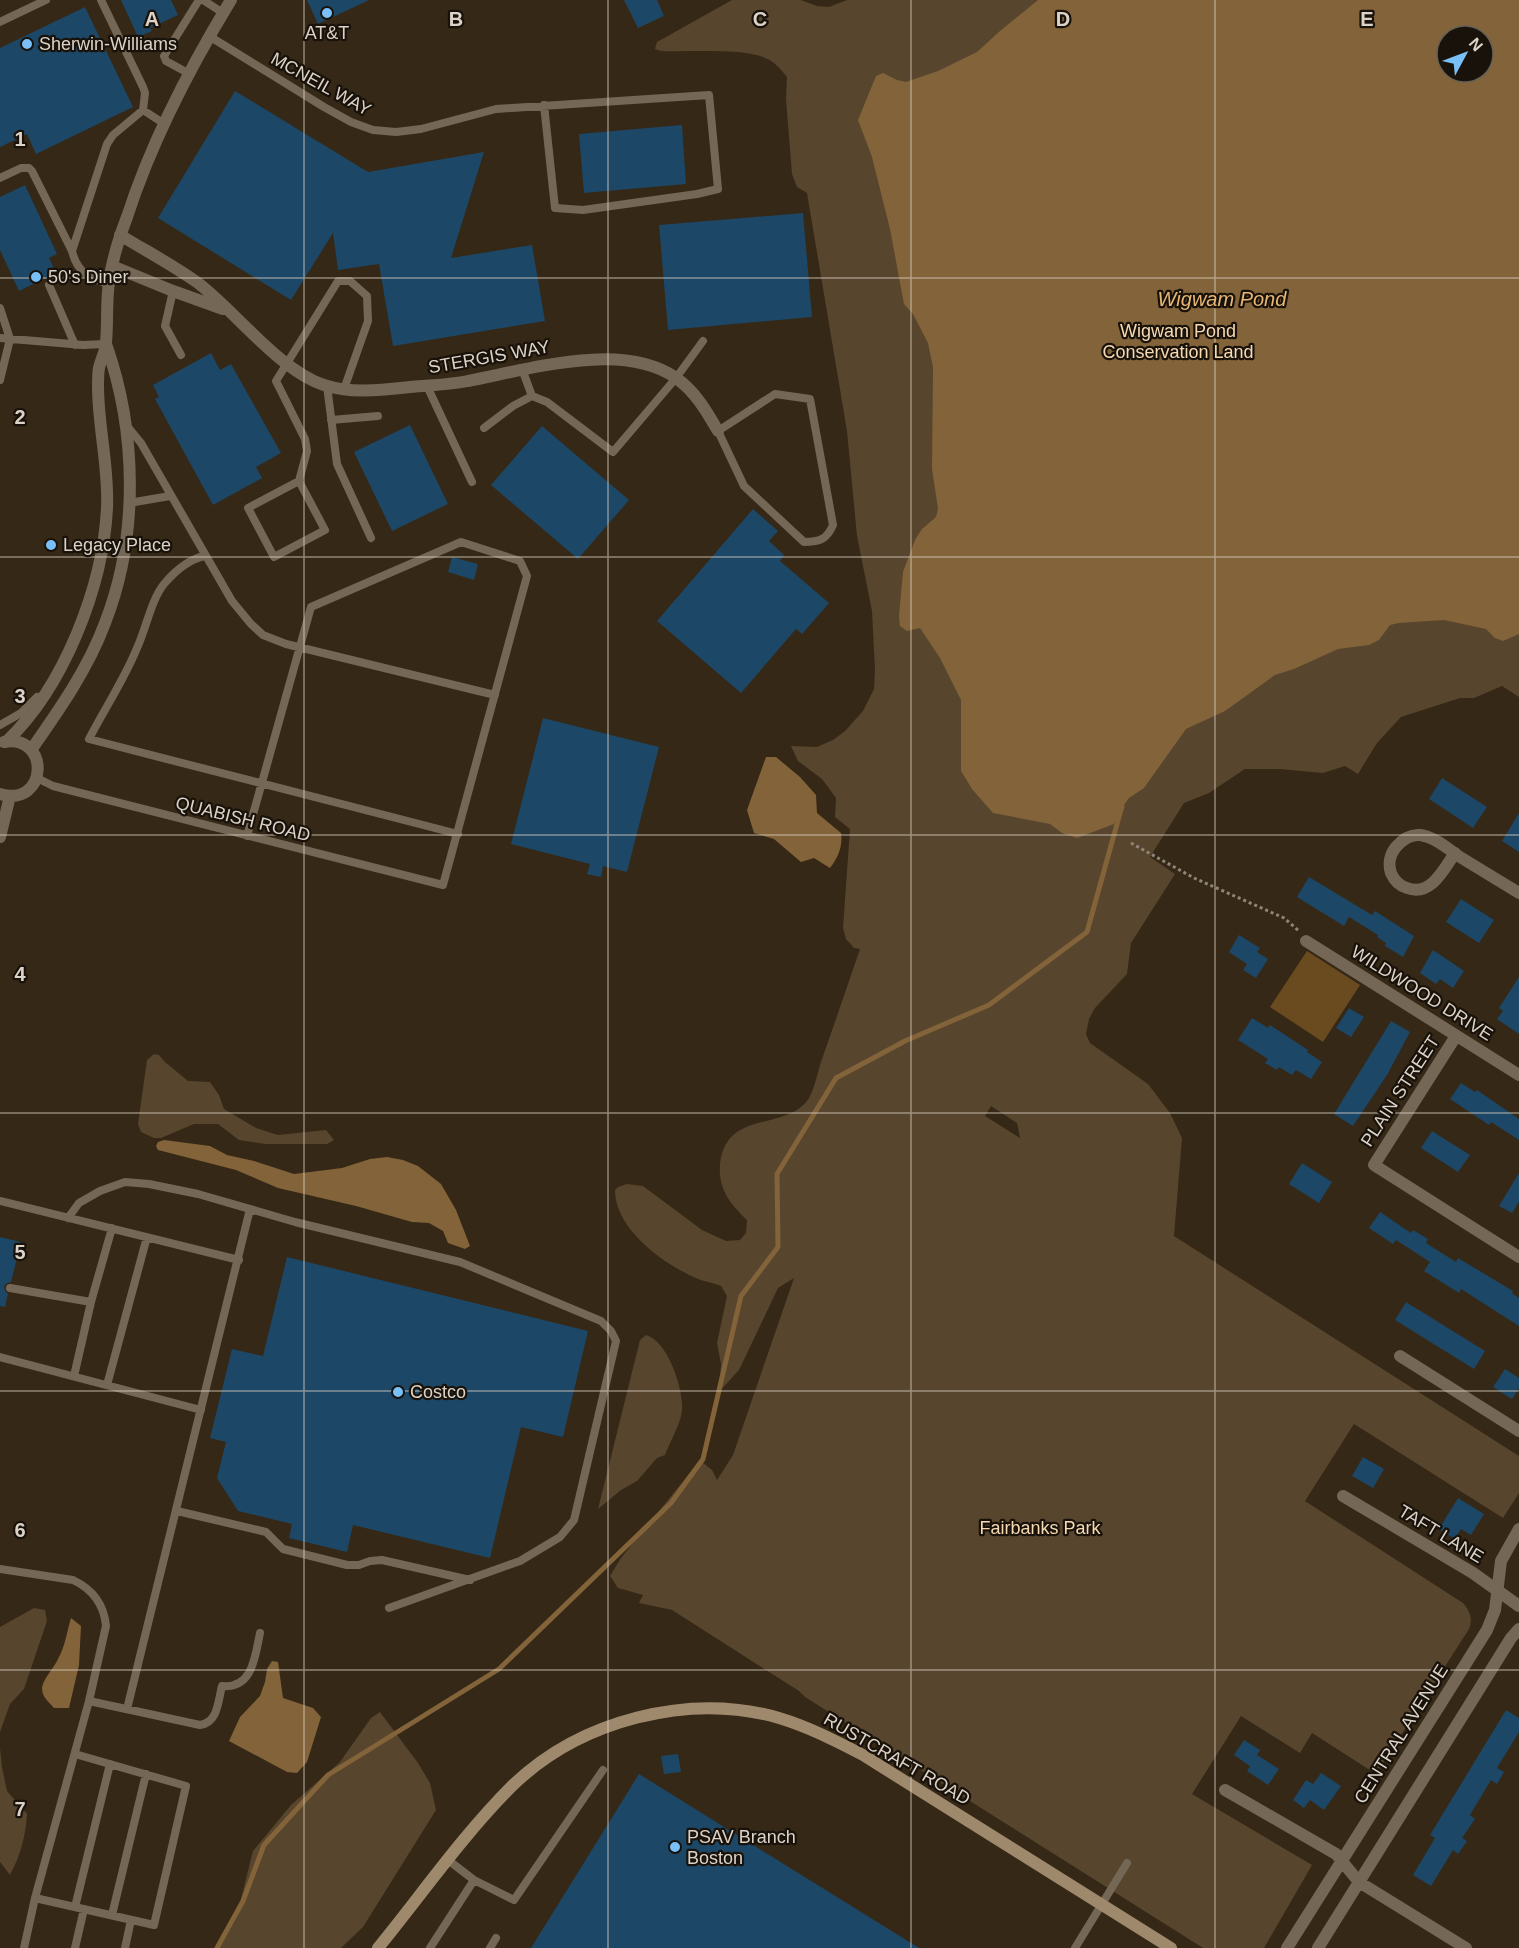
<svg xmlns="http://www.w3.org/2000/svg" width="1519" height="1948" viewBox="0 0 1519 1948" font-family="Helvetica,sans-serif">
	<rect width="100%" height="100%" fill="#352816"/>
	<path fill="#57452d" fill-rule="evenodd" d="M732 0H801L817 6 829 7 847 0H1519V697L1502 686 1474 698H1460L1401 717 1377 743 1358 774 1345 766 1323 773 1280 769H1245L1209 793 1184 803 1150 857 1175 874 1131 943 1127 974 1095 1008 1089 1019 1086 1034 1090 1043 1148 1084 1170 1113 1182 1138 1174 1236 1519 1456V1493L1503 1518 1354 1424 1305 1501 1463 1603C1470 1611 1473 1619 1469 1629L1376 1774 1312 1733 1300 1753 1241 1716 1192 1794 1312 1865 1264 1948H1203L805 1697 799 1691 672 1610 639 1603 643 1595 618 1588 610 1576 621 1558 693 1469 702 1462 712 1470 717 1480 733 1455 794 1278 778 1288 739 1370 719 1392 721 1364 717 1343 727 1296 721 1286C714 1283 706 1282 698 1279 665 1265 615 1230 615 1190L618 1187 627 1184 643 1186 702 1230 726 1241 740 1240 746 1233 747 1220C730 1204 718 1189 720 1164 726 1110 783 1131 807 1101 814 1092 817 1074 821 1062 834 1025 847 987 860 949L854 948 846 939 843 928 850 829 835 817 836 798 822 779 798 761 791 746 817 747 833 740 845 731 863 711 874 689 875 670 872 611 857 536 847 431 807 193 797 187 792 174 786 99 787 77C780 68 774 61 763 57 741 48 686 52 661 51L655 49 657 42ZM1447 36H1483V72H1447ZM991 1106 1017 1123 1020 1138 985 1116Z
		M154 1054 159 1055 165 1062 188 1081 210 1082 219 1095 224 1109 256 1128 278 1135 326 1130 334 1140 327 1144H265L239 1140 218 1124H194L161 1138H154L141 1132 138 1124 147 1060Z
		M646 1335C668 1341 684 1390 682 1411 680 1425 670 1442 665 1455L657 1458 637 1481 621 1490 598 1509 640 1340Z
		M34 1608 45 1610 47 1621 24 1689 10 1704 0 1732V1627Z
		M380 1712 418 1763 430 1783 436 1810 363 1927 341 1948H219L236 1919 253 1851 291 1805 340 1762 371 1718Z
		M0 1748 2 1767 7 1791 27 1814C26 1835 20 1857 10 1875L0 1862Z"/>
	<path fill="#6a4b20" d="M1307 951 1360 985 1323 1042 1270 1007Z"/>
	<path fill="#836339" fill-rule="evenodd" d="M1038 0H1519V634L1503 641 1495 638 1486 629 1444 620 1399 623 1390 625 1379 640 1369 645 1338 649 1294 669 1275 675 1225 711 1186 729 1144 788 1129 798 1124 805 1114 824 1077 838 1062 833 1050 824 993 813 972 789 961 771V700L940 658 920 628 907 631 900 626 899 616 903 572 915 540 922 529 936 517 938 509 932 469 933 367 928 343 913 314 904 304 890 229 872 157 858 120 876 76 883 73 897 80 906 82 938 71 977 52 1000 31ZM1447 36H1483V72H1447Z
		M766 757H776L800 777 816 795 817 813 841 833C843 846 838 858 830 868L814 858 801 862 774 839 754 833 747 810Z
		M164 1140 210 1146 227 1155 254 1161 294 1174 342 1168 370 1159 387 1157 403 1160 418 1166 441 1184 456 1210 470 1246 465 1249 448 1243 443 1231 429 1223 412 1222 356 1206 278 1188 236 1170 158 1150 156 1146 158 1142Z
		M71 1618 81 1626 79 1665 69 1708H54C48 1701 42 1697 42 1688 43 1679 54 1668 58 1659 65 1647 67 1631 71 1618Z
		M272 1661 278 1662 283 1698 313 1708 321 1717 307 1762 297 1773 287 1772 229 1741 240 1717 260 1696 265 1682 267 1669Z"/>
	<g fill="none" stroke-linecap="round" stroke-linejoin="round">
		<path stroke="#836339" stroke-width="5" d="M217 1948 243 1901 264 1845 328 1775 499 1669 671 1503 703 1459 741 1296 778 1247 777 1174 836 1078 905 1041 989 1005 1087 932 1122 806"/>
	</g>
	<path fill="#1d4766" d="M121 0H171L178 15 150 28 152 31 138 37Z
		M307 0H369L318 24Z
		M624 0H657L664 16 638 28Z
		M85 7 133 107 36 154 27 134 0 147V48Z
		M235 91 368 172 484 152 451 258 532 245 545 321 393 346 379 264 338 270 333 233 291 300 158 218Z
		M682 125 686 184 584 193 579 134Z
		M25 185 57 254 49 258 56 273 19 291 0 250V197Z
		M803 213 812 317 668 330 659 225Z
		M211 353 220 370 231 364 281 453 256 467 262 478 213 505 155 399 159 397 153 385Z
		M410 425 448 504 392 531 354 452Z
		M542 426 629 500 578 559 491 485Z
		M753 509 778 531 769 541 784 555 780 561 829 603 802 634 796 629 741 693 657 621Z
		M452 557 478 564 474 580 448 572Z
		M543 718 659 747 627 872 603 866 601 877 587 874 590 864 511 844Z
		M1442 778 1487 807 1473 828 1429 799Z
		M1519 813V852L1502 841Z
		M1309 877 1372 915 1375 911 1414 936 1403 957 1385 946 1386 943 1377 937 1378 935 1349 917 1344 926 1297 897Z
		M1461 899 1494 920 1479 943 1446 922Z
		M1239 935 1260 948 1257 952 1268 959 1256 978 1243 970 1247 964 1229 952Z
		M1433 950 1464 971 1453 988 1440 979 1436 984 1420 973Z
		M1519 977V1034L1497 1019 1503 1011 1499 1008Z
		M1349 1008 1364 1017 1351 1037 1336 1028Z
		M1252 1018 1268 1028 1270 1025 1308 1050 1307 1052 1322 1062 1311 1079 1296 1070 1292 1075 1279 1067 1277 1070 1265 1063 1268 1059 1238 1040Z
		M1391 1021 1410 1032 1387 1075 1353 1126 1334 1114Z
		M1461 1083 1475 1092 1477 1090 1519 1119V1140L1491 1122 1489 1125 1450 1099Z
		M1432 1131 1470 1155 1458 1172 1421 1148Z
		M1302 1163 1332 1182 1319 1203 1289 1184Z
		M1519 1173V1202L1512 1213 1499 1206Z
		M1380 1212 1411 1233 1413 1230 1428 1239 1426 1243 1456 1262 1458 1258 1513 1291 1512 1293 1519 1298V1326L1461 1289 1459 1293 1424 1271 1430 1262 1396 1240 1393 1244 1369 1228Z
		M0 1237 21 1242 11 1282 7 1283 4 1286 5 1291 8 1294 5 1307 0 1306Z
		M287 1257 588 1331 563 1437 521 1427 490 1558 353 1525 347 1552 289 1538 292 1524 238 1511 217 1478 226 1442 210 1438 232 1349 263 1356Z
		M1406 1302 1485 1351 1474 1369 1395 1320Z
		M1505 1369 1519 1378V1388L1512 1399 1493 1387Z
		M1363 1457 1384 1469 1373 1488 1352 1476Z
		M1458 1498 1484 1514 1471 1535 1461 1529 1455 1539 1439 1529Z
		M1506 1710 1519 1718V1732L1497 1768 1504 1772 1497 1784 1491 1780 1470 1815 1475 1819 1462 1838 1467 1841 1458 1854 1453 1850 1431 1886 1413 1875 1435 1838 1430 1835Z
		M1244 1740 1260 1750 1257 1755 1279 1769 1268 1785 1247 1771 1250 1766 1234 1755Z
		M678 1754 681 1772 664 1774 661 1756Z
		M1321 1773 1341 1786 1324 1810 1310 1800 1304 1808 1293 1800 1306 1780 1313 1784Z
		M639 1774 874 1920 919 1948H531Z"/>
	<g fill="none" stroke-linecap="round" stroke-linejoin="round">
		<path stroke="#908678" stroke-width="3" stroke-dasharray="3 3" stroke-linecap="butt" d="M1131 843 1194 878 1284 918 1299 931"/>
		<path stroke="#756755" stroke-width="8" d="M203 0 223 13
			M0 22 46 0
			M209 36 324 107 351 122 373 130 396 132 421 129 496 109 709 95 718 189 697 194 583 210 555 208 544 105
			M188 73 166 61 164 56 199 0
			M143 110 163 123
			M0 178 21 168H29L32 171 72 251 107 144 113 135 143 110 145 93 143 87 101 0
			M72 251C77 272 89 278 108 284
			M49 285 75 345
			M173 291 165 326 181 355
			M0 308 10 339 0 380
			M0 338 83 345 106 344
			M522 369 532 396
			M327 386 337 464 371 538
			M427 386 472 482
			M775 394 810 399 833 525C827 539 820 542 804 542L744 486 718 431Z
			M331 420 378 416
			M127 426 141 443 232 601 251 624 263 635 286 644 495 695
			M484 428 513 406 532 396 547 402 613 452 676 378 703 341
			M299 481 248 508 274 557 325 530 299 481 307 451 305 439 276 381 338 281H350L367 296 368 321 344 389
			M129 503 170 496
			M205 556C189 559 175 571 164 584 151 600 146 629 137 648 124 680 105 708 89 739L458 834
			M0 725 21 713 37 697
			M37 778 53 786 443 885 527 576 520 561 461 542 311 607 247 836
			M0 1201 239 1260
			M68 1218 79 1203 100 1191 125 1182 149 1184 198 1194 295 1222 460 1262 601 1321 611 1331 616 1341 574 1520 560 1537 520 1561 389 1608
			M10 1288 91 1302
			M0 1357 201 1410
			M74 1376 91 1302 112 1228
			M107 1385 147 1237
			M177 1511 266 1532 283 1549 347 1565H359L370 1561 382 1560 470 1580
			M0 1569 73 1580C92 1589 104 1604 106 1626L89 1701 35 1898 24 1948
			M89 1701 200 1725C218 1723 218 1701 222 1686 253 1689 255 1656 260 1633
			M127 1709 250 1209
			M448 1860 474 1880 514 1900 603 1770
			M35 1898 154 1925 186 1786 75 1754
			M75 1907 110 1764
			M112 1915 146 1774
			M75 1948 84 1909
			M125 1948 131 1920
			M430 1948 474 1880
			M490 1948 496 1938
			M1075 1948 1127 1863"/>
		<path stroke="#756755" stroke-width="12" d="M120 235C146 251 173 265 198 283 235 311 280 371 324 385 351 394 382 390 410 387 429 385 449 385 468 381 527 370 622 340 676 378 695 391 707 412 718 431
			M112 266 173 291 223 309
			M6 742C64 687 103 587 107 508 109 467 98 427 98 386 98 380 98 373 99 368 101 359 106 351 106 342 108 322 106 302 109 282 112 260 119 238 127 217 152 140 189 69 231 0
			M31 750C59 710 88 669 105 623 139 536 137 432 106 344
			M0 794C48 808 51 734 4 742
			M0 837 10 796
			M1455 853C1444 869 1431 897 1407 888 1400 886 1394 880 1391 873 1388 864 1390 854 1396 847 1402 840 1410 834 1420 835 1435 837 1448 849 1460 857 1480 869 1499 881 1519 893
			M1306 941 1519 1075
			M1456 1036 1374 1165 1519 1257
			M1400 1356 1519 1431
			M1343 1496 1473 1573 1519 1606
			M1225 1790 1336 1854 1359 1882 1466 1948
			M1287 1948 1487 1630 1495 1610 1501 1561 1519 1529
			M1318 1948 1511 1638 1519 1629"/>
		<path stroke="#9f896c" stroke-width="12" d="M378 1948C422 1894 463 1835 512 1786 580 1720 689 1692 779 1718 809 1727 836 1741 863 1755L1171 1948"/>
	</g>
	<path fill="none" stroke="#dcd3c8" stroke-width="1.5" stroke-opacity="0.55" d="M304 0V1948M608 0V1948M911 0V1948M1215 0V1948M0 278H1519M0 557H1519M0 835H1519M0 1113H1519M0 1391H1519M0 1670H1519"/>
	<g fill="#79bff8" stroke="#18120a" stroke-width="2">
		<circle cx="327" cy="13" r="6"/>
		<circle cx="27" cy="44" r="6"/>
		<circle cx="36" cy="277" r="6"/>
		<circle cx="51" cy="545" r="6"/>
		<circle cx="398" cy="1392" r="6"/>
		<circle cx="675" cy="1847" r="6"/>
	</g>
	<g text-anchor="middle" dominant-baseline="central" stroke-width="4.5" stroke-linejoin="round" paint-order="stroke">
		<g font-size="18" fill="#dcd3c8" stroke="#18120a" text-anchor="start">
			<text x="327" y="33" text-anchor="middle">AT&amp;T</text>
			<text x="39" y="44">Sherwin-Williams</text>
			<text x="48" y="277">50's Diner</text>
			<text x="63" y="545">Legacy Place</text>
			<text x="410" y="1392">Costco</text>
			<text x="687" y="1837">PSAV Branch<tspan x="687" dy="21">Boston</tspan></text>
		</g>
		<g font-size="18" fill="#dcd3c8" stroke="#18120a">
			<text transform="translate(321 84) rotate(29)">MCNEIL WAY</text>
			<text transform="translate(489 357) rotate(-10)">STERGIS WAY</text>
			<text transform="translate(243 819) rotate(14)">QUABISH ROAD</text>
			<text transform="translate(1422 993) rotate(32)">WILDWOOD DRIVE</text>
			<text transform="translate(1400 1091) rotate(-57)">PLAIN STREET</text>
			<text transform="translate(1441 1534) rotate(31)">TAFT LANE</text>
			<text transform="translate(1401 1734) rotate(-58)">CENTRAL AVENUE</text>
			<text transform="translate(897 1759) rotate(30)">RUSTCRAFT ROAD</text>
		</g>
		<g font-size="18" fill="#f7d9b2" stroke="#18120a">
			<text x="1178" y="331">Wigwam Pond<tspan x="1178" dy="21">Conservation Land</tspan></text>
			<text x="1040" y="1528">Fairbanks Park</text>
		</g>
		<g font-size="20" font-style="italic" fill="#e9b775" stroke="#18120a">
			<text x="1222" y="299">Wigwam Pond</text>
		</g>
	</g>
	<g font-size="20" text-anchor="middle" font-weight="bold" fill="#dcd3c8" stroke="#18120a" stroke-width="4.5" stroke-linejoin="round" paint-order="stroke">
		<text x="152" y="26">A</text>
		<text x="456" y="26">B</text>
		<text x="760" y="26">C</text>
		<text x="1063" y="26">D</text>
		<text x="1367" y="26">E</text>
		<text x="20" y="146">1</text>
		<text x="20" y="424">2</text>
		<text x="20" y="703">3</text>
		<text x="20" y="981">4</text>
		<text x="20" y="1259">5</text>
		<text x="20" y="1537">6</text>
		<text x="20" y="1816">7</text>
	</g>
	<g transform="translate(1465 54) rotate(49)"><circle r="28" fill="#18120a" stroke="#665f56" stroke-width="1.5"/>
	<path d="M0-4.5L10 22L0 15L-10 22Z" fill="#79bff8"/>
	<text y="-9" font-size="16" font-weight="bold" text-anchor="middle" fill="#dcd3c8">N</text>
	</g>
</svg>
